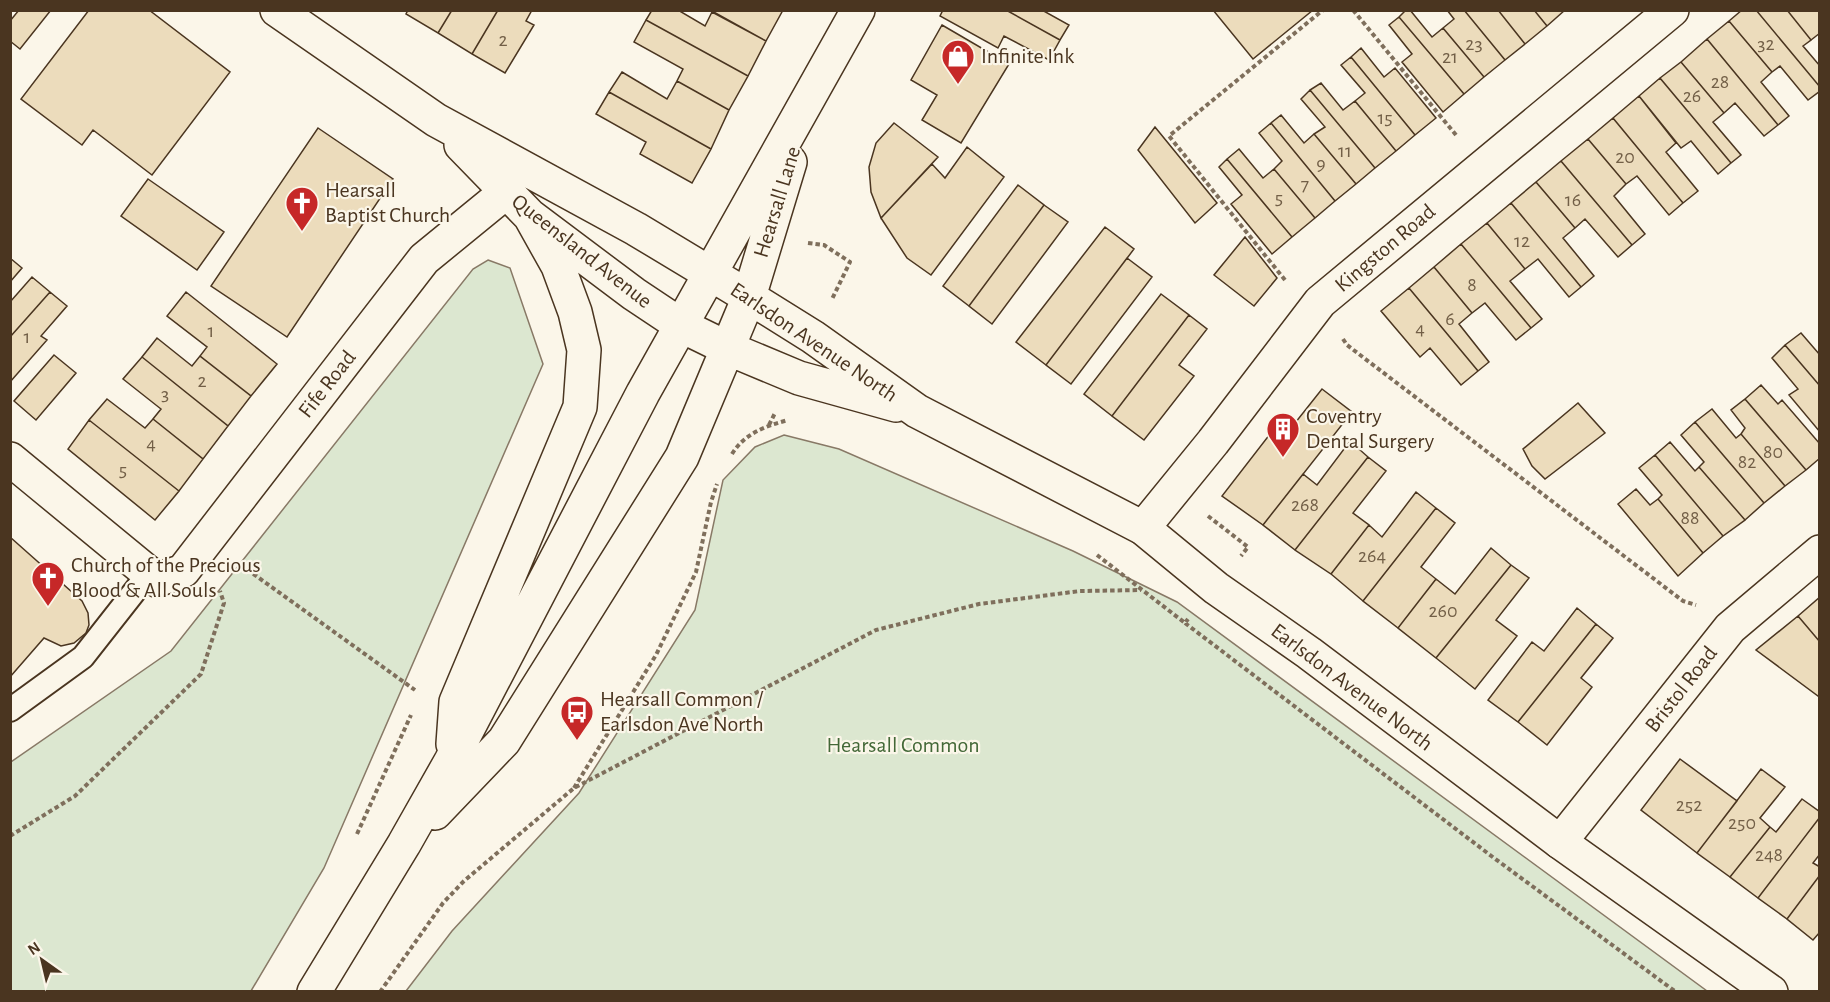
<svg xmlns="http://www.w3.org/2000/svg" width="1830" height="1002" viewBox="0 0 1830 1002" font-family="'Alegreya Sans',sans-serif">
	<rect width="100%" height="100%" fill="#fbf6e9"/>
	<path fill="#dce7d0" stroke="#887966" stroke-width="1.5" d="M488 260 510 268 543 364 324 868 251 991H11V762L171 651 473 269Z
		M784 435 839 449 1073 551 1177 602 1707 991H406L452 931 579 793 695 610 723 480 755 447Z"/>
	<path fill="#ecdcbc" stroke="#4a3520" stroke-width="1.5" d="M19 10H51L20 49 10 41V21Z
		M89 10H149L230 72 152 175 93 130 82 145 21 99Z
		M408 10H452L438 33 406 14Z
		M452 10H498L472 54 438 33Z
		M498 10H532L526 21 534 25 505 73 472 54Z
		M652 10H678L705 26 712 12 766 41 748 76 646 20Z
		M710 10H783L766 41Z
		M943 10H1006L1060 40 1049 60 1004 36 998 48 940 16Z
		M1006 10H1042L1069 25 1060 40Z
		M1213 10H1313L1253 59Z
		M1406 10H1410L1432 37 1443 28 1484 77 1464 94 1399 17Z
		M1447 10H1464L1505 60 1484 77 1443 28 1454 19Z
		M1464 10H1498L1525 44 1505 60Z
		M1498 10H1534L1547 26 1525 44Z
		M1534 10H1565L1547 26Z
		M1742 10H1756L1820 87V91L1808 100 1780 66 1772 72 1729 21Z
		M1756 10H1787L1811 40 1803 46 1820 66V87Z
		M1787 10H1820V33L1811 40Z
		M1399 17 1464 94 1443 112 1402 62 1412 54 1389 25Z
		M646 20 748 76 729 110 677 81 683 69 634 42Z
		M1729 21 1772 72 1761 82 1789 116 1778 125 1707 39Z
		M942 25 1009 64 961 143 922 120 937 95 911 80Z
		M1707 39 1778 125 1764 136 1735 103 1724 113 1681 62Z
		M1361 48 1384 77 1395 68 1436 118 1415 135 1351 57Z
		M1351 57 1415 135 1396 151 1355 101 1365 93 1341 65Z
		M1681 62 1724 113 1713 122 1741 155 1731 163 1660 78Z
		M622 72 667 99 677 81 729 110 711 149 609 92Z
		M1660 78 1731 163 1718 174 1691 141 1681 148 1639 96Z
		M1321 83 1343 110 1355 101 1396 151 1375 168 1310 90Z
		M1310 90 1375 168 1356 184 1314 134 1325 127 1301 99Z
		M609 92 711 149 692 183 640 154 646 142 596 114Z
		M1639 96 1676 143 1666 152 1698 191 1683 203 1613 118Z
		M1281 115 1304 143 1314 134 1356 184 1335 201 1271 123Z
		M1613 118 1683 203 1669 215 1637 176 1626 184 1588 139Z
		M894 123 938 157 881 218 871 192 869 167 876 143Z
		M1271 123 1335 201 1315 218 1274 169 1282 161 1259 133Z
		M1155 127 1217 203 1195 223 1138 150Z
		M318 128 393 179 287 337 211 286Z
		M1588 139 1626 184 1614 196 1645 234 1632 245 1561 161Z
		M967 147 1004 177 931 275 907 258 881 218 932 164 945 178Z
		M1239 149 1263 178 1274 169 1315 218 1292 237 1227 159Z
		M1227 159 1292 237 1272 254 1231 204 1242 195 1219 167Z
		M1561 161 1632 245 1618 257 1585 219 1575 228 1536 182Z
		M148 179 224 232 197 270 121 216Z
		M1536 182 1575 228 1563 238 1594 276 1581 287 1511 203Z
		M1018 185 1044 205 969 306 943 286Z
		M1511 203 1581 287 1569 297 1538 259 1525 269 1487 223Z
		M1044 205 1068 222 992 324 969 306Z
		M1487 223 1525 269 1510 281 1542 319 1531 328 1461 244Z
		M1105 227 1134 249 1046 365 1016 342Z
		M1245 237 1277 278 1254 306 1214 275Z
		M1461 244 1531 328 1516 340 1485 303 1472 313 1434 267Z
		M10 258 22 268 10 282Z
		M1127 258 1152 277 1071 384 1046 365Z
		M1434 267 1472 313 1459 324 1489 362 1478 371 1409 288Z
		M32 277 50 292 10 337V302Z
		M1409 288 1478 371 1461 385 1430 348 1420 357 1381 311Z
		M50 292 67 306 41 336 47 340 10 382V337Z
		M186 292 277 364 251 396 200 356 207 347 167 316Z
		M1161 294 1189 315 1112 416 1084 394Z
		M1189 315 1207 329 1179 365 1194 376 1144 440 1112 416Z
		M1801 333 1820 355V386L1785 345Z
		M157 338 192 366 200 356 251 396 228 426 142 357Z
		M1785 345 1820 386V432L1789 395 1798 389 1772 358Z
		M54 355 76 373 36 420 14 401Z
		M142 357 228 426 203 459 153 419 161 409 123 379Z
		M1761 385 1778 404 1782 400 1820 444V458L1806 470 1745 399Z
		M1322 389 1352 412 1263 525 1222 496 1270 434 1280 442Z
		M107 399 145 428 153 419 203 459 179 491 89 420Z
		M1745 399 1806 470 1785 486 1741 434 1745 428 1731 410Z
		M1578 403 1605 433 1545 479 1532 466 1523 449Z
		M1712 409 1736 438 1741 434 1785 486 1764 503 1695 422Z
		M89 420 179 491 155 520 68 449Z
		M1695 422 1764 503 1745 520 1699 467 1704 462 1681 435Z
		M1350 441 1368 457 1295 550 1263 525 1303 474 1317 485Z
		M1670 442 1695 471 1699 467 1745 520 1723 536 1655 455Z
		M1655 455 1723 536 1703 553 1658 499 1662 495 1639 468Z
		M1368 457 1386 471 1353 513 1369 525 1331 574 1295 550Z
		M1636 489 1650 505 1658 499 1703 553 1678 576 1618 504Z
		M1416 492 1436 508 1363 601 1331 574 1369 525 1382 537Z
		M1436 508 1455 523 1421 567 1436 579 1398 628 1363 601Z
		M10 537 82 601 88 613 89 625 86 633 74 643 61 646 44 638 10 677Z
		M1491 548 1511 565 1436 658 1398 628 1436 579 1455 594Z
		M1511 565 1529 578 1496 620 1517 636 1475 689 1436 658Z
		M1820 597V642L1798 616Z
		M1577 608 1596 624 1518 722 1488 700 1532 642 1544 651Z
		M1798 616 1820 642V694L1818 696 1756 650Z
		M1596 624 1613 638 1581 678 1592 687 1547 745 1518 722Z
		M1680 759 1737 801 1697 853 1641 810Z
		M1761 769 1785 787 1760 818 1770 827 1730 877 1697 853Z
		M1802 799 1820 812V817L1758 898 1730 877 1770 827 1776 832Z
		M1820 817V854L1813 863 1820 867V875L1787 919 1758 898Z
		M1820 875V932L1813 940 1787 919Z"/>
	<g fill="none" stroke-linecap="round" stroke-linejoin="round">
		<defs>
			<path id="lane" d="M10 710 83 657 149 573"/>
			<path id="street" d="M10 459 157 580 183 571 424 259 506 192
				M1143 528 1213 442 1320 302 1672 10
				M1560 842 1730 628 1820 552"/>
			<path id="secondary" d="M277 10 436 120 636 229 749 297 813 337 917 411 1143 528 1216 588 1309 653 1560 842 1771 992
				M461 145 530 216 634 294 682 326 727 348 799 378 896 405
				M453 744 456 702 580 407 584 350 575 312 558 266 530 216
				M435 813 504 741 682 457 749 297 790 162
				M314 992 404 844 451 761 643 393 858 10"/>
		</defs>
		<use href="#lane" stroke="#4a3520" stroke-width="26"/>
		<use href="#street" stroke="#4a3520" stroke-width="36"/>
		<use href="#secondary" stroke="#4a3520" stroke-width="36"/>
		<path stroke="#7f6f5c" stroke-width="4" stroke-dasharray="4.5 3" stroke-linecap="butt" d="M1353 10 1456 135
			M808 243 824 245 850 262 832 299
			M1285 280 1169 136 1323 10
			M1343 339 1347 345 1683 601 1696 605
			M769 425 775 413
			M732 454C745 433 766 426 788 420
			M1208 516 1248 547 1241 556
			M1097 555 1185 623 1188 619
			M241 565 415 690
			M1185 623 1494 858 1676 992
			M574 788 656 655 696 572 711 502 717 484
			M357 834 411 715
			M10 836 75 796 201 674 224 603 220 591
			M380 992 443 903 464 881 574 788 876 630 979 604 1080 591 1141 590"/>
		<use href="#lane" stroke="#fbf6e9" stroke-width="22"/>
		<use href="#street" stroke="#fbf6e9" stroke-width="33"/>
		<use href="#secondary" stroke="#fbf6e9" stroke-width="33"/>
	</g>
	<defs>
		<symbol id="shop-pin" viewBox="-11 -11 22 30"><path d="M0 17L-7.5 6A9.5 9.5 0 1 1 7.5 6Z" fill="#c62828" stroke="#fbf6e9"/><path d="M-5-2.5h2.3a2.7 3.5 0 0 1 5.4 0H5L5.5 6h-11ZM-1.5-2.5h3a1.5 2.3 0 0 0-3 0Z" fill="#fff"/></symbol>
		<symbol id="church-pin" viewBox="-11 -11 22 30"><path d="M0 17L-7.5 6A9.5 9.5 0 1 1 7.5 6Z" fill="#c62828" stroke="#fbf6e9"/><path d="M-1.2-6h2.4v3.5h3.3v2.4h-3.3V6h-2.4V-.1h-3.3v-2.4h3.3Z" fill="#fff"/></symbol>
		<symbol id="building-pin" viewBox="-11 -11 22 30"><path d="M0 17L-7.5 6A9.5 9.5 0 1 1 7.5 6Z" fill="#c62828" stroke="#fbf6e9"/><path d="M-4-6H4V6H1V3H-1V6H-4ZM-2.5-4.3h1.7v1.8h-1.7ZM.8-4.3h1.7v1.8H.8ZM-2.5-1h1.7V.8h-1.7ZM.8-1h1.7V.8H.8Z" fill="#fff"/></symbol>
		<symbol id="bus-pin" viewBox="-11 -11 22 30"><path d="M0 17L-7.5 6A9.5 9.5 0 1 1 7.5 6Z" fill="#c62828" stroke="#fbf6e9"/><path d="M-5-6H5V4H4V6H2V4H-2V6H-4V4H-5ZM-3.5-4V0h7V-4ZM-3.5 1.2v1.5H-2V1.2ZM2 1.2v1.5H3.5V1.2Z" fill="#fff"/></symbol>
	</defs>
	<g fill-rule="evenodd">
		<use href="#shop-pin" x="939" y="37" width="38" height="52"/>
		<use href="#church-pin" x="283" y="184" width="38" height="52"/>
		<use href="#building-pin" x="1264" y="410" width="38" height="52"/>
		<use href="#church-pin" x="29" y="559" width="38" height="52"/>
		<use href="#bus-pin" x="558" y="693" width="38" height="52"/>
	</g>
	<g text-anchor="middle" dominant-baseline="central" stroke-width="4.5" stroke-linejoin="round" paint-order="stroke">
		<g font-size="20" fill="#725f47">
			<text x="503" y="40">2</text>
			<text x="1474" y="44">23</text>
			<text x="1766" y="44">32</text>
			<text x="1450" y="57">21</text>
			<text x="1720" y="82">28</text>
			<text x="1692" y="96">26</text>
			<text x="1385" y="118">15</text>
			<text x="1345" y="151">11</text>
			<text x="1625" y="157">20</text>
			<text x="1321" y="164">9</text>
			<text x="1305" y="185">7</text>
			<text x="1279" y="198">5</text>
			<text x="1573" y="200">16</text>
			<text x="1522" y="241">12</text>
			<text x="1472" y="285">8</text>
			<text x="1450" y="319">6</text>
			<text x="1420" y="329">4</text>
			<text x="211" y="331">1</text>
			<text x="27" y="337">1</text>
			<text x="202" y="381">2</text>
			<text x="165" y="394">3</text>
			<text x="151" y="444">4</text>
			<text x="1773" y="452">80</text>
			<text x="1747" y="462">82</text>
			<text x="123" y="470">5</text>
			<text x="1305" y="505">268</text>
			<text x="1690" y="518">88</text>
			<text x="1372" y="556">264</text>
			<text x="1443" y="611">260</text>
			<text x="1689" y="805">252</text>
			<text x="1742" y="823">250</text>
			<text x="1769" y="855">248</text>
		</g>
		<g font-size="22" fill="#4a3520" stroke="#fbf6e9" text-anchor="start">
			<text x="981" y="56">Infinite Ink</text>
			<text x="325" y="190">Hearsall<tspan x="325" dy="25">Baptist Church</tspan></text>
			<text x="1306" y="416">Coventry<tspan x="1306" dy="25">Dental Surgery</tspan></text>
			<text x="71" y="565">Church of the Precious<tspan x="71" dy="25">Blood &amp; All Souls</tspan></text>
			<text x="600" y="699">Hearsall Common /<tspan x="600" dy="25">Earlsdon Ave North</tspan></text>
		</g>
		<g font-size="22" fill="#4a3520" stroke="#fbf6e9">
			<text transform="translate(777 202) rotate(-73)">Hearsall Lane</text>
			<text transform="translate(1385 248) rotate(-40)">Kingston Road</text>
			<text transform="translate(582 251) rotate(38)">Queensland Avenue</text>
			<text transform="translate(814 342) rotate(34)">Earlsdon Avenue North</text>
			<text transform="translate(327 384) rotate(-52)">Fife Road</text>
			<text transform="translate(1352 687) rotate(37)">Earlsdon Avenue North</text>
			<text transform="translate(1681 689) rotate(-52)">Bristol Road</text>
		</g>
		<g font-size="22" fill="#436837" stroke="#fbf6e9">
			<text x="903" y="745">Hearsall Common</text>
		</g>
	</g>
	<rect width="1830" height="1002" fill="none" stroke="#4a3520" stroke-width="24"/>
	<g transform="translate(42 960) rotate(326)" stroke="#fbf6e9" stroke-width="4.5" paint-order="stroke">
	<path d="M0-4.5L10 22L0 15L-10 22Z" fill="#4a3520"/>
	<text y="-9" font-size="16" font-weight="bold" text-anchor="middle" fill="#4a3520">N</text>
	</g>
</svg>
